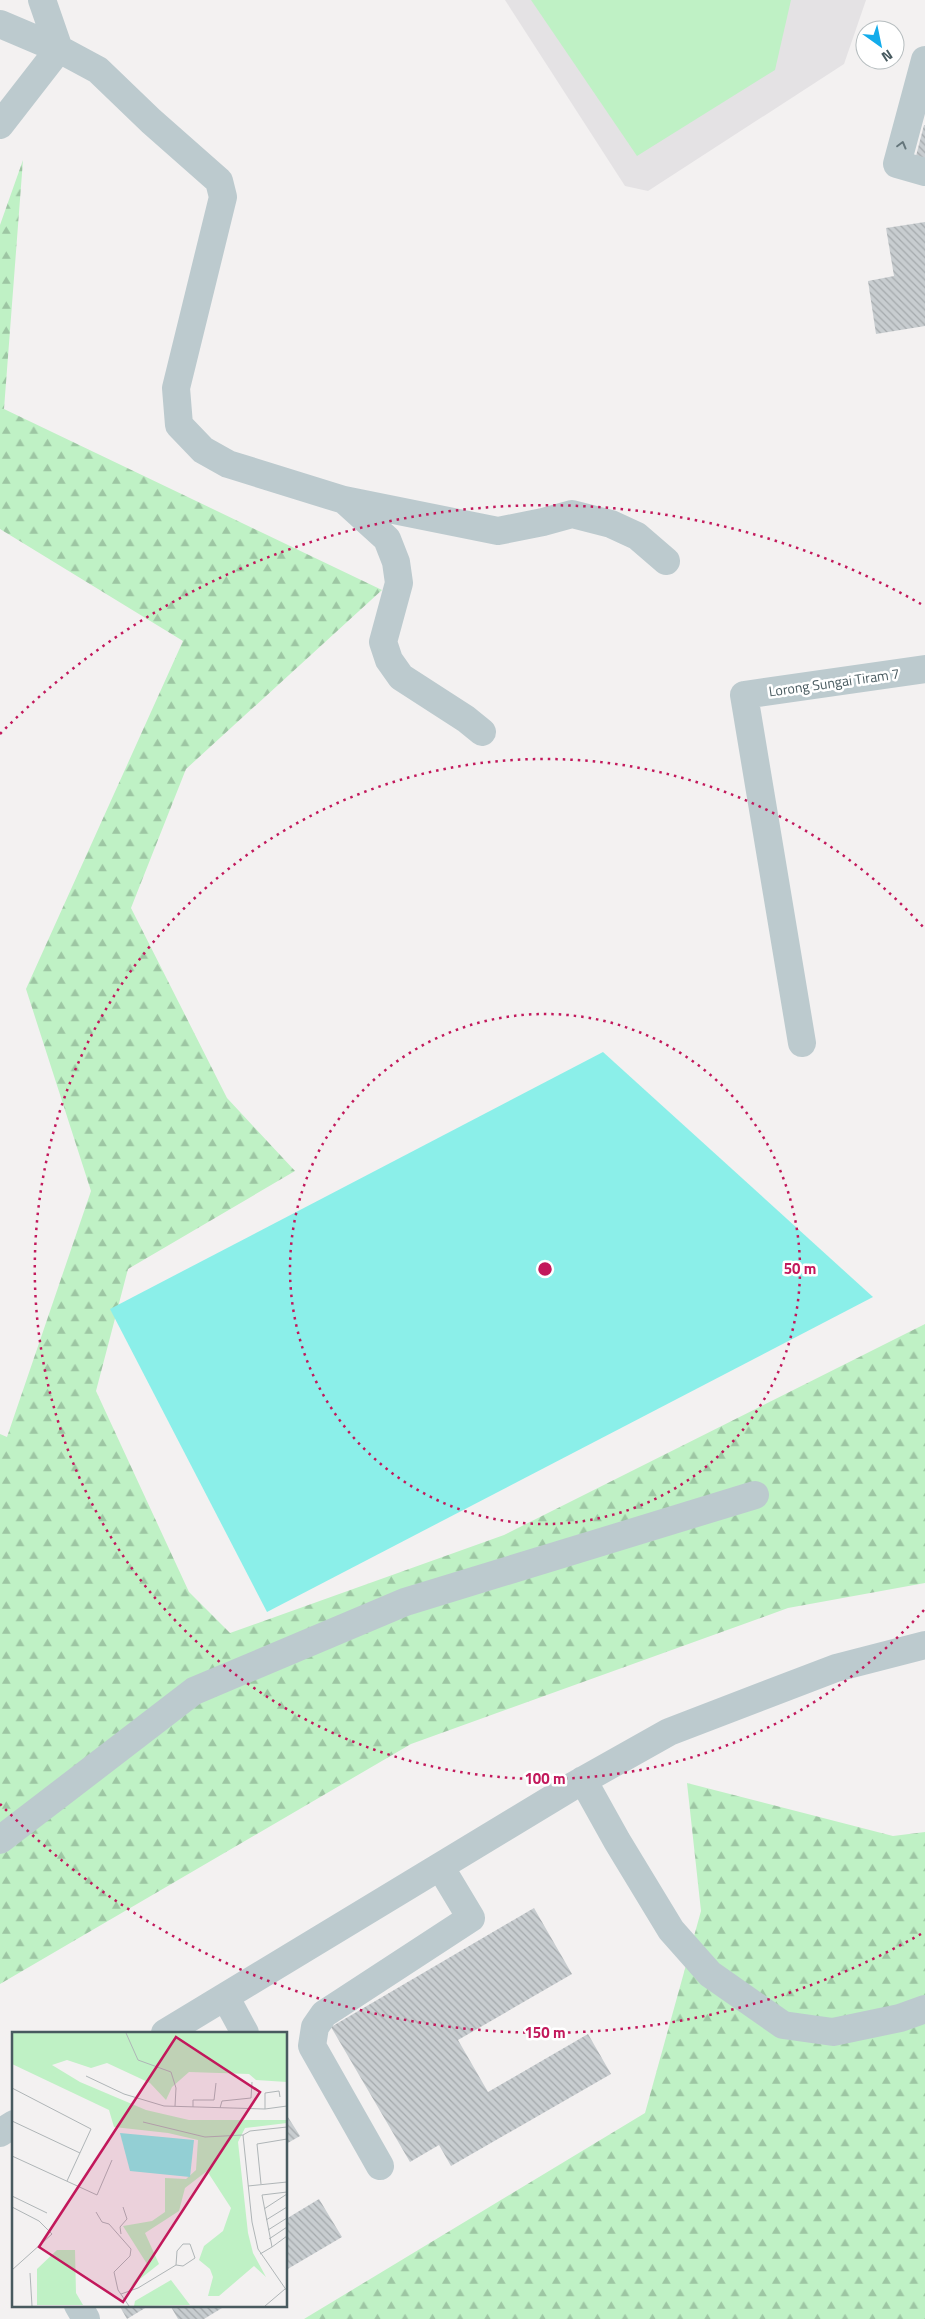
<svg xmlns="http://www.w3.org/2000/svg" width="925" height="2319" viewBox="0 0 925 2319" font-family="'Titillium Web',sans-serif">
	<defs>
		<pattern id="forest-firs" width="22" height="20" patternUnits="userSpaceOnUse" patternTransform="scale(1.25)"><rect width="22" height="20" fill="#bff1c5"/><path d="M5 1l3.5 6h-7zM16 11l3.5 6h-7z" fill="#9dc6a3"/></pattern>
		<pattern id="building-back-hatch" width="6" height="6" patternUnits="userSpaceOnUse" patternTransform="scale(1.25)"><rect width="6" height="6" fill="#c8cdd0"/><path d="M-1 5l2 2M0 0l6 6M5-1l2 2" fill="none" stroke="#a4a9ac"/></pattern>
	</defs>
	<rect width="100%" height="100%" fill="#f3f1f1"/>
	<path fill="#e4e2e4" d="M505 0H866L844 64 648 191 625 186Z"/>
	<path fill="url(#forest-firs)" d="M23 160 4 409 382 590 186 769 131 908 227 1098 295 1171 128 1269 96 1391 189 1592 230 1633 504 1535 925 1324V1583L788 1608 411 1744 0 1984V1434L7 1437 91 1191 26 989 183 641 0 529V225Z
		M687 1783 893 1836 925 1832V2319H304L645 2113 701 1911Z"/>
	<path fill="#bff1c5" d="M531 0H791L775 70 637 156Z"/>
	<path fill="#8befe9" d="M603 1052 873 1297 267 1612 110 1309Z"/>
	<path fill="url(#building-back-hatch)" d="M924 125H925V158L916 156Z
		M925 222V326L876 334 868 281 894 276 886 228Z
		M534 1908 572 1974 458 2040 488 2092 588 2034 611 2074 451 2166 439 2145 410 2162 331 2027Z
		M286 2114 300 2136 286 2144Z
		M319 2199 342 2237 286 2270V2219Z
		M119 2305H150L127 2319Z
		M170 2305H227L204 2319H178Z"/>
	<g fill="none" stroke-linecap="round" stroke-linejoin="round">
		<path stroke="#bccace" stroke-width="28" d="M42 0 59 49
			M0 24 59 49 98 70 151 121 219 181 223 197 176 388 179 425 203 450 228 464 344 500 498 531 543 522 572 514 611 524 637 536 666 561
			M925 60 897 164 925 172
			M0 125 59 49
			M344 500 387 539 396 562 399 583 383 642 389 660 401 677 466 719 482 732
			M802 1043 744 695 925 669
			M583 1780 617 1841 671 1930 710 1974 783 2025 833 2032 900 2018 925 2009
			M0 1840 194 1691 405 1602 755 1495
			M226 1998 245 2033
			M165 2033 573 1786 669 1732 836 1668 925 1645
			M0 2133 14 2124
			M380 2166 312 2046 315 2027 324 2014 471 1918 441 1868
			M78 2305 86 2319"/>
	</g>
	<defs><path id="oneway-chevron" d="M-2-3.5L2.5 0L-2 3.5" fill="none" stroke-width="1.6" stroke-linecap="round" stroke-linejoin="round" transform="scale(1.25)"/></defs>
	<use stroke="#65767b" href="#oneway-chevron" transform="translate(902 145) rotate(-75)"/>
	<g fill="none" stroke="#c2185b" stroke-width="2.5" stroke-dasharray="2.5 5">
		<circle cx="545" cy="1269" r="255"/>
		<path d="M924 1610A510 510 0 1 1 924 928"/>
		<path d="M921 1934A764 764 0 0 1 0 1804M0 734A764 764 0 0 1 921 604"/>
	</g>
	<g text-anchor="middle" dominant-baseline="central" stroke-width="5" stroke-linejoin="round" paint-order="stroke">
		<g font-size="14" fill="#485a5f" stroke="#fff">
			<text transform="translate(834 682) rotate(-8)">Lorong Sungai Tiram 7</text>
		</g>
	</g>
	<g transform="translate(12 2032)">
		<rect width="275" height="275" fill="#f3f1f1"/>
		<path d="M0 1H275V50L244 48 237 42 177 40 160 55 154 68 138 51 95 31 79 36 55 28 40 33 68 50 134 78 177 88H275V91L233 96 226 110 236 201 241 221 254 245 242 234 207 264H196L201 245 198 237 187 228 192 214 211 199 219 176 195 139 173 156 167 179 133 201 147 232 119 254 135 232 111 194 140 189 153 180V146L174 147 184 138 186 108 156 101 102 95 97 78 0 32Z" fill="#bff1c5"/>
		<path d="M45 218H63L64 261 71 273H25V237ZM159 248 178 273 122 274 123 269Z" fill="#bff1c5"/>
		<path d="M108 101 182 108 178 145 118 139Z" fill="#8befe9"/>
		<path fill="none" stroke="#afb5b7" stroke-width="1" d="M114 1 126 28 159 40 164 56 163 74M74 44 112 62 152 74 253 77 275 74M0 56 79 97 55 149M181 75V68H202L204 51M208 76 210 69 239 66 240 50M253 77V61L267 59 268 65M0 89 68 121M131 90 193 105 231 103M231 103 240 190 246 217 275 259M231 103 238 99 275 95M0 124 85 163 100 128M249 152 245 112 275 107M236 154 275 150M0 164 35 181M0 175 27 189 40 202 0 238M252 177 275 162M84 180 90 190 97 192 119 217 118 224 102 240 106 258 117 274M254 188 275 175M256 198 275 186M109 202 108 195 115 187 111 175M257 207 275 195M260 215 275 204M248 222 260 215 250 163 275 160M18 241 20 274M109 262 126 256 164 233 165 219 171 212H178L183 226 171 234 164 233M253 274 273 257"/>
		<path fill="#c2185b" fill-opacity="0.15" stroke="#c2185b" stroke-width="2.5" d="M164 5 248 60 111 270 27 215Z"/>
		<rect width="275" height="275" fill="none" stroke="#485a5f" stroke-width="2.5"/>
	</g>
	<circle cx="545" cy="1269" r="8" fill="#c2185b" stroke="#fff" stroke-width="2.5"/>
	<g font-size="15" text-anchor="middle" font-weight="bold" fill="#c2185b" stroke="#fff" stroke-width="5" stroke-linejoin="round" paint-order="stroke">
		<text x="800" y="1274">50 m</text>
		<text x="545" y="1784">100 m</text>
		<text x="545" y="2038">150 m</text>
	</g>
	<g transform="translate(880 45) rotate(147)"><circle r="24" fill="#ffffff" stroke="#b6bdbf"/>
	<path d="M0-4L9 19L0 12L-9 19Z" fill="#13aceb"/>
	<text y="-8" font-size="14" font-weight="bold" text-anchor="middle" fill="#485a5f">N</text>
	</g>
</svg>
